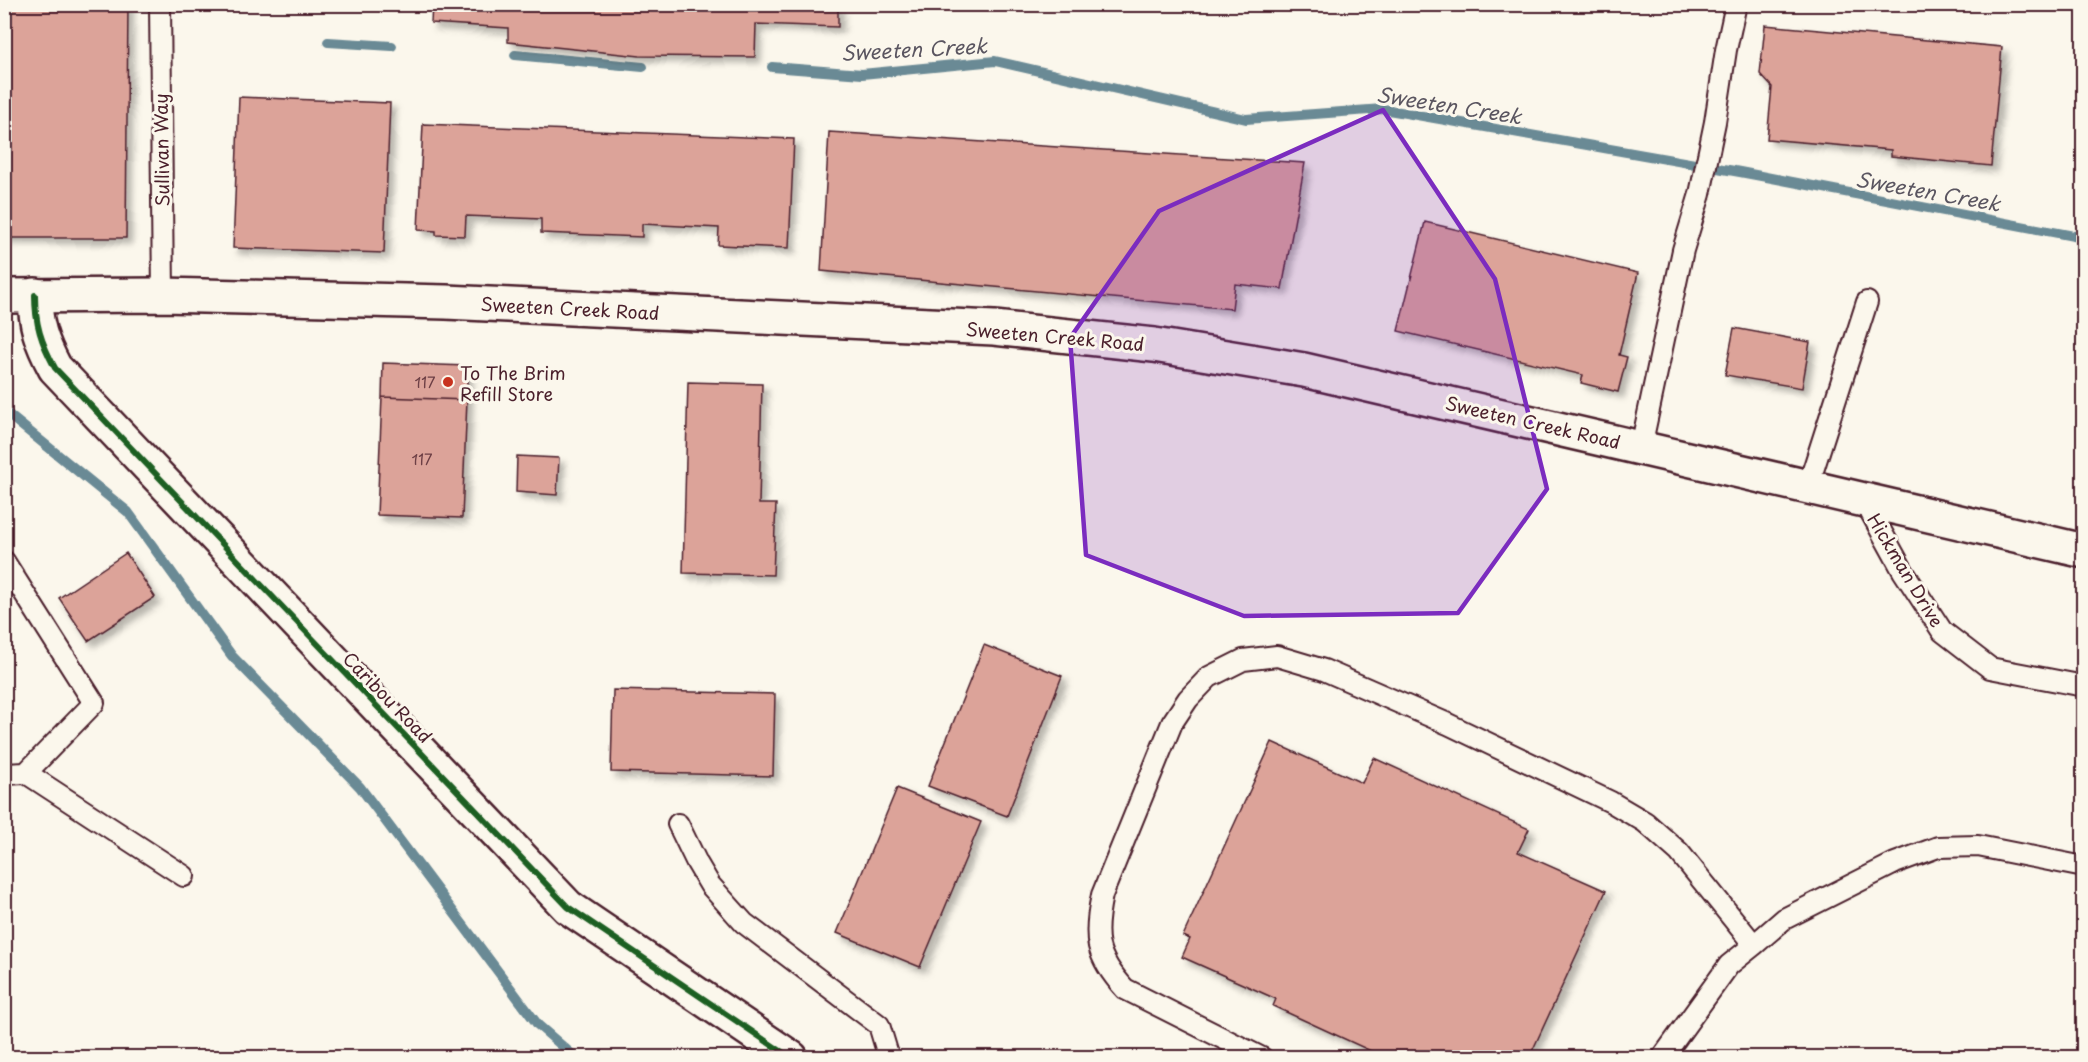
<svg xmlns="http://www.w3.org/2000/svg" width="2088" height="1062" viewBox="0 0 2088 1062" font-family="'Playpen Sans',sans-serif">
	<defs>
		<filter id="shadow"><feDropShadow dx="5.5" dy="5.5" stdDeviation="3" flood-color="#0004"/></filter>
	</defs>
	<rect width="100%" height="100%" fill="#fbf7ec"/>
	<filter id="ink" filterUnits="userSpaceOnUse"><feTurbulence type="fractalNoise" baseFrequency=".0167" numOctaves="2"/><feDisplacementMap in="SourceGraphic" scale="12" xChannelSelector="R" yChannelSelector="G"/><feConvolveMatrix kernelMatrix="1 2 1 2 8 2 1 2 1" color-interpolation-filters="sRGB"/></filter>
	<g filter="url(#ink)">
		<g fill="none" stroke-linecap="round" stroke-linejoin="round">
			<path stroke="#6b8a95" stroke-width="10" d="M328 42 392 46
				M515 55 643 67
				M772 67 862 74 995 61 1246 119 1383 109 1740 172 2084 238
				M4 411 128 512 232 656 360 787 538 1025 576 1058"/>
		</g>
		<path fill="#dca399" stroke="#4a1f2b" stroke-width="1.5" filter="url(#shadow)" d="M4 4H128L126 238H4Z
			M432 4H838V27L756 24 755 57 640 56 508 42V28L431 23Z
			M1765 25 2002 47 1991 166 1891 156V150L1767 139 1772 87 1760 74Z
			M239 97 390 103 384 253 233 248Z
			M423 124 794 139 789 248 718 245 719 228 642 224V237L541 233V219L466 216 465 236 436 235V231L418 230Z
			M829 132 1305 163 1282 289 1235 284 1232 309 821 271Z
			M1425 222 1638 273 1619 355 1627 357 1618 392 1581 383 1583 375 1398 331Z
			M1734 328 1810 342 1802 388 1725 375Z
			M383 363 467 366V400L382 397Z
			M688 382 762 384 759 504H776L773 575 683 573Z
			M382 397 467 400 462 518 377 515Z
			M517 456 559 458 557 495 516 492Z
			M126 553 155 597 88 641 59 598Z
			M984 645 1062 676 1007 816 928 786Z
			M613 690 775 694 773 776 611 772Z
			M1272 742 1362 783 1374 758 1529 829 1518 852 1606 891 1529 1058H1386L1273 1006 1276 999 1182 957 1190 939 1183 936Z
			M897 788 981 822 920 967 837 933Z"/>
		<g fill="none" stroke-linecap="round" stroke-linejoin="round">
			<defs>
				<path id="service" d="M160 4 163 295
					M1641 447 1683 250 1700 194 1715 122 1726 50 1736 4
					M1808 486 1867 302
					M1864 500 1903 571 1942 631 1990 668 2084 686
					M4 561 94 703 26 773
					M4 774 26 773 184 876
					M678 824 697 863 710 885 744 923 879 1025 889 1058
					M1262 1058 1125 989C1095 956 1093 937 1102 895L1172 723 1188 699 1209 677 1243 660 1277 656 1324 670 1448 724 1611 802 1645 822 1679 852 1754 945
					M1662 1058 1729 965 1754 945 1784 919 1895 863 1938 847 1978 846 2084 867"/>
				<path id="minor" d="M35 295C35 324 41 342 55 368L568 907 791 1058"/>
				<path id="secondary" d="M4 296 163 295 446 302 994 328 1154 345 1304 370 2084 551"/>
			</defs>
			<use href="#service" stroke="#4a1f2b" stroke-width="24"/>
			<use href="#minor" stroke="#4a1f2b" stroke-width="38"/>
			<use href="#secondary" stroke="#4a1f2b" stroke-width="38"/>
			<use href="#service" stroke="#fbf7ec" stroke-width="20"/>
			<use href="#minor" stroke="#fbf7ec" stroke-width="33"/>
			<use href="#secondary" stroke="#fbf7ec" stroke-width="33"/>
			<defs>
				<path id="cycleway" d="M35 295C35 324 41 342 55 368L568 907 791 1058"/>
			</defs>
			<use href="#cycleway" stroke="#fbf7ec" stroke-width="10"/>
			<use href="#cycleway" stroke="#1b5e20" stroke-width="6"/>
		</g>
	</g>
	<path fill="#7b2cbf" fill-opacity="0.2" stroke="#7b2cbf" stroke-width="4.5" stroke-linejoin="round" d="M1383 110 1495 279 1547 489 1458 613 1244 616 1086 555 1070 338 1159 211Z"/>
	<circle fill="#c8321e" stroke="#fbf7ec" stroke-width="2" cx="448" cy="382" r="6"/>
	<g text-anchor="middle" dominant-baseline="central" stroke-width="6" stroke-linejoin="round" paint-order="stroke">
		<g font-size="15" fill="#6e4046">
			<text x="425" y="381">117</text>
			<text x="422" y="458">117</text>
		</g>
		<g font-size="18" fill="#4a1f2b" stroke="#fbf7ec">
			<text transform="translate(161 150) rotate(-91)">Sullivan Way</text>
			<text transform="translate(570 308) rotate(3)">Sweeten Creek Road</text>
			<text transform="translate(1055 336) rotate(5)">Sweeten Creek Road</text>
			<text transform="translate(1533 422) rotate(13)">Sweeten Creek Road</text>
			<text transform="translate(1906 570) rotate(59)">Hickman Drive</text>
			<text transform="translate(388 697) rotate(46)">Caribou Road</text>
		</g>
		<g font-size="18" fill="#4a1f2b" stroke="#fbf7ec" text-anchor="start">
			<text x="460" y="372">To The Brim<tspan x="460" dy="21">Refill Store</tspan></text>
		</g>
		<g font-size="20" font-style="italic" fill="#5a5560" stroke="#fbf7ec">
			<text transform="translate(914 49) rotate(-3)">Sweeten Creek</text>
			<text transform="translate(1449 105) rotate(9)">Sweeten Creek</text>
			<text transform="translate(1928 191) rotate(10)">Sweeten Creek</text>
		</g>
	</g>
	<rect width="2088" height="1062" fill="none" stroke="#fbf7ec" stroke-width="24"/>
	<rect x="12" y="12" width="2064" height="1038" fill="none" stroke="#4a1f2b" stroke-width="2" filter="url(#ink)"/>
</svg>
